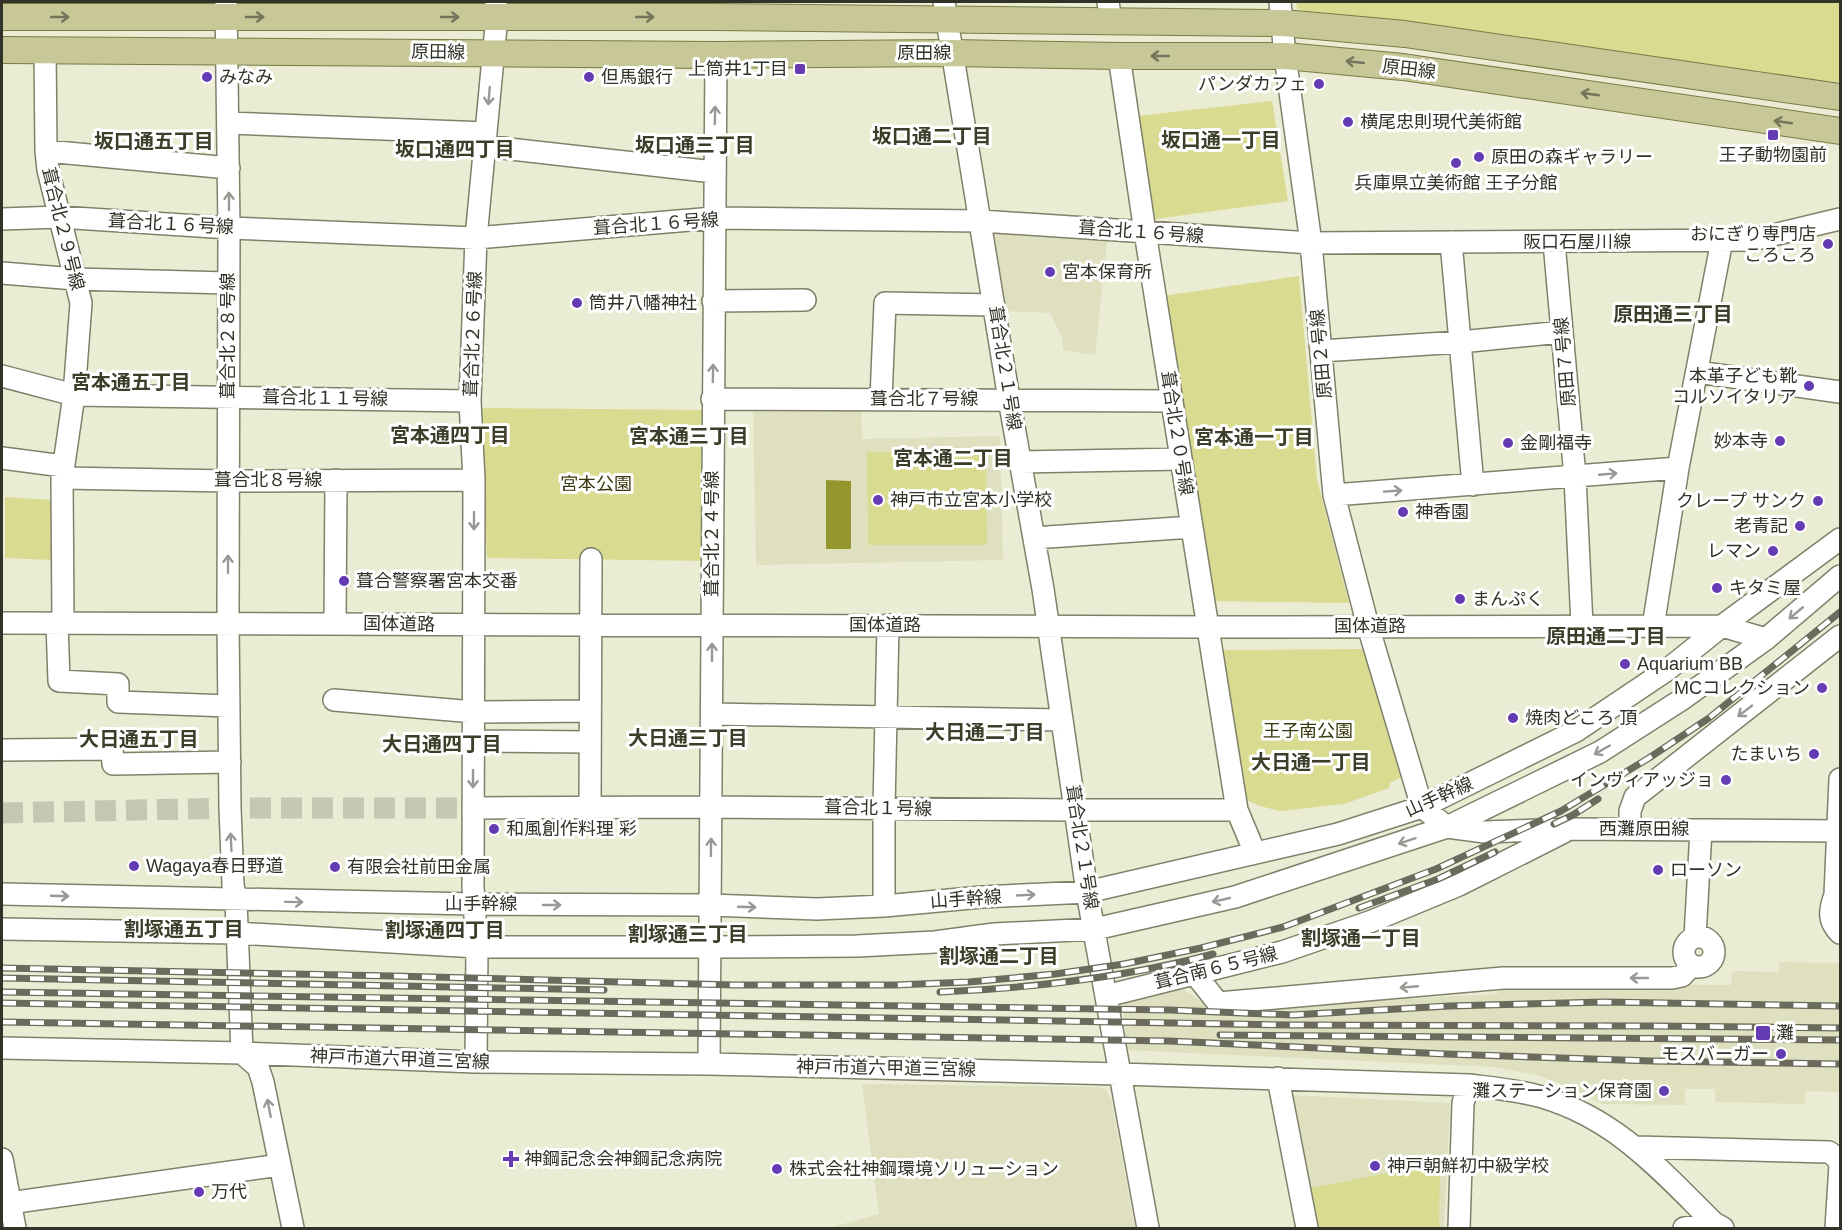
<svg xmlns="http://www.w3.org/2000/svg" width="1842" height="1230" viewBox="0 0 1842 1230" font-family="Arial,'Noto Sans JP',sans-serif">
	<rect width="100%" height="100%" fill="#ebecd4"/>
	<path fill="#dee0c0" d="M988 226 1108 233 1095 355 1063 350 1062 338 1050 313 1003 311Z
		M861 407 862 439 1000 436 1003 560 756 565 753 410Z
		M1779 962 1840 963V1092L1805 1091V1104L1715 1102V1089H1685V1105L1602 1104 1580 1092 1540 1076 1494 1067 1124 1050V1000L1183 989 1211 1008 1497 994 1502 984 1731 985 1732 971 1779 972Z
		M862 1084 1099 1087 1106 1090 1111 1099 1135 1228H829L879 1214Z
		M1289 1095 1450 1103 1444 1228H1313Z"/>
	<path fill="#d9db91" d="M1296 2H1840V83L1405 21 1316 13 1297 9Z
		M1272 101 1288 201 1148 220 1136 116Z
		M1299 276 1317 480 1349 603 1209 601 1163 296Z
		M482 408 708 410 709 561 487 558Z
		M986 451 987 545H868L867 452Z
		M5 497 52 500 53 560 5 558Z
		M1364 649 1401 777 1390 783 1389 788 1344 804 1280 811 1260 806 1242 798 1219 650Z
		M1440 1163 1439 1228H1318L1311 1188Z"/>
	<path fill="#95962e" d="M826 480 851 481V549H826Z"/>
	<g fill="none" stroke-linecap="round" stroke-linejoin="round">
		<path stroke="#c6c7b2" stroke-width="21" stroke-dasharray="21 10" stroke-linecap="butt" d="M2 813 230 808H473"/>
		<defs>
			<path id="minor" d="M226 2 229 228 228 622 230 808 233 885 236 901 242 1053 258 1067 263 1082 293 1228
				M944 2 1009 399 1043 589 1087 892 1148 1228
				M1108 2 1111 21
				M1280 2 1285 56 1311 243 1334 495 1368 626 1422 807 1447 827 1485 832 1570 829 1840 831
				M45 49 46 151 48 170 81 303 74 395 62 478 63 623
				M1119 56 1145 232 1237 810 1255 853
				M228 123 486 133
				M484 146 714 172
				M46 151 229 168
				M2 219 59 217 229 228 476 238 714 218 981 221 1311 243 1752 240 1840 219
				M1451 242 1473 485
				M1554 242 1575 477 1582 625
				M2 273 75 279 228 283
				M713 301 805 300
				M1321 351 1460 342 1562 332
				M1697 372 1840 392
				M2 376 74 395 470 401
				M712 399 1172 401
				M881 399 885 303 994 305
				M2 458 63 466
				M1020 462 1181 459
				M62 478 229 481 474 480
				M1334 495 1678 468
				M1034 538 1192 527
				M2 623 1208 627 1722 626 1766 639
				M57 623 59 681 118 684V702L229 706
				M335 623 336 480
				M1653 627 1678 468 1722 240
				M334 700 474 712 590 711
				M712 714 1062 720
				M473 741 590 742
				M2 750 112 749 113 764 230 762
				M473 808 712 807 1075 810H1237
				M590 808 591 559
				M1630 829V811L1635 797 1840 636
				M2 894 473 904 710 905 817 909 884 906 982 897 1087 892 1338 834 1422 807 1576 731 1667 670 1722 626 1840 539
				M1835 895 1840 779
				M1840 896 1835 895C1829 911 1828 921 1840 933
				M884 906V808L888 625
				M2 929 236 933 477 947H710L857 946 935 942 994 934 1095 929 1235 897 1447 827 1600 752 1681 700 1766 639 1840 576
				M1695 937 1701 830
				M1684 952a15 15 0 1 1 30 0a15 15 0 1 1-30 0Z
				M1195 974 1218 1003 1503 978H1672L1682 976 1692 965
				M1106 996 1282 952 1372 921 1459 885 1564 832
				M2 1048 242 1053 476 1062 709 1064 1119 1074 1469 1085C1494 1088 1518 1090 1542 1097 1617 1119 1661 1171 1714 1223L1723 1228
				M476 1062 477 947 473 887 474 480 470 401 476 238 497 16 496 2
				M709 1064 716 55
				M1278 1078 1307 1228
				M1636 1147 1829 1152 1837 1158 1840 1165 1836 1228
				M2 1159 15 1228
				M2 1204 280 1165
				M1459 1228 1463 1103 1469 1085
				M1684 1228 1714 1223"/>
			<path id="major" d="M2 17H715L1283 23 1405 34 1840 97
				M2 50 716 55 953 53 1119 56H1285L1403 67 1840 131"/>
		</defs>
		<use href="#minor" stroke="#80816b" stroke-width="24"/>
		<use href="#major" stroke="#7a7b44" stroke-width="28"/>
		<use href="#minor" stroke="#fff" stroke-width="21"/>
		<use href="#major" stroke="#c7c798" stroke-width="26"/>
		<defs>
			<path id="rail" d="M1554 824 1573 815 1598 799
				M1359 908 1438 879 1495 852
				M2 968 393 976 734 985H895L969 982 1055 974 1124 964 1201 948 1283 927 1436 869 1561 811 1649 758 1709 718 1840 612
				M2 978 604 990
				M2 992 1170 1010 1292 1015 1449 1006 1604 1002 1840 1006
				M940 992C1032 988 1124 978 1213 954
				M2 1003 1290 1025 1652 1026 1840 1028
				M2 1022 1169 1041 1446 1054 1652 1061 1840 1064
				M1220 1035 1840 1040"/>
		</defs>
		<use href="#rail" stroke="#6a6b5d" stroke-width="7"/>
		<use href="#rail" stroke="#fff" stroke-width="4.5" stroke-dasharray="14" stroke-linecap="butt"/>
	</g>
	<defs><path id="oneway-shaft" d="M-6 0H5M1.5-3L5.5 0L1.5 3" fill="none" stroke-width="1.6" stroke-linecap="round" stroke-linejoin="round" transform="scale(1.5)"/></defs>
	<g stroke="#74755a">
		<use href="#oneway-shaft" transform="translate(60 17)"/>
		<use href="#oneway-shaft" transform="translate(255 17)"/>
		<use href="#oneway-shaft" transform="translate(450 17)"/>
		<use href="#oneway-shaft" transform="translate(645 17)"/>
		<use href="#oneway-shaft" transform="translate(1160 56) rotate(180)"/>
		<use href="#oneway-shaft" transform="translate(1355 62) rotate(-174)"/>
		<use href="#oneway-shaft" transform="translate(1590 94) rotate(-172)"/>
		<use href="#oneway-shaft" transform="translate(1783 122) rotate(-172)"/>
	</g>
	<g stroke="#989894">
		<use href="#oneway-shaft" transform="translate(489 96) rotate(95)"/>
		<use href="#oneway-shaft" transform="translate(715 115) rotate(-89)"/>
		<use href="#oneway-shaft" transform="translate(229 201) rotate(-90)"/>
		<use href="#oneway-shaft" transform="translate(713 373) rotate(-89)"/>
		<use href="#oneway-shaft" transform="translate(1608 474) rotate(-5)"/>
		<use href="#oneway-shaft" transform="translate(1393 491) rotate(-4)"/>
		<use href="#oneway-shaft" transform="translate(474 521) rotate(90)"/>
		<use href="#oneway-shaft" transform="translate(228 564) rotate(-90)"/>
		<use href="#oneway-shaft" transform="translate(1796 613) rotate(140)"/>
		<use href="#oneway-shaft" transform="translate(712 652) rotate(-90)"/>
		<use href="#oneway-shaft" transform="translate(1745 711) rotate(142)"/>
		<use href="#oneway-shaft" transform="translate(1602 750) rotate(150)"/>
		<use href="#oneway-shaft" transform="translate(473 779) rotate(90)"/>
		<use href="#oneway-shaft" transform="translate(1407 841) rotate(162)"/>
		<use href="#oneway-shaft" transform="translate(231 842) rotate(-93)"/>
		<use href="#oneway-shaft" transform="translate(711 847) rotate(-89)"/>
		<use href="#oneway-shaft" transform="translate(1026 895) rotate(-3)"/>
		<use href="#oneway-shaft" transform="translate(60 896) rotate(2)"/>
		<use href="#oneway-shaft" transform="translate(1221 900) rotate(167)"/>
		<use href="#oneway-shaft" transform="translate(294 902) rotate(1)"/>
		<use href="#oneway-shaft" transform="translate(552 905)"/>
		<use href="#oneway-shaft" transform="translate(747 907) rotate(2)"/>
		<use href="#oneway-shaft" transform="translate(1639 978) rotate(-180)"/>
		<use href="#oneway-shaft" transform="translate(1409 987) rotate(175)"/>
		<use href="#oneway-shaft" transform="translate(269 1108) rotate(-101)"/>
	</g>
	<g fill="#643bb3" stroke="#fff" stroke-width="2">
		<rect x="794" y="63" width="12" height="12" rx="3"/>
		<circle cx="207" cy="77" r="6"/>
		<circle cx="589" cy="77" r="6"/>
		<circle cx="1319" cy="84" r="6"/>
		<circle cx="1348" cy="122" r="6"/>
		<rect x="1767" y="129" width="12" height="12" rx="3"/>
		<circle cx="1479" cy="157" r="6"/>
		<circle cx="1456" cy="163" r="6"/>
		<circle cx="1828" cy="244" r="6"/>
		<circle cx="1050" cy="272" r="6"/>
		<circle cx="577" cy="303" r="6"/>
		<circle cx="1809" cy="386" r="6"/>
		<circle cx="1780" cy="441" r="6"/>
		<circle cx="1508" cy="443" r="6"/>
		<circle cx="878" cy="500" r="6"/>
		<circle cx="1818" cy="501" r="6"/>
		<circle cx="1403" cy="512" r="6"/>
		<circle cx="1800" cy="526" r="6"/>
		<circle cx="1773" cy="551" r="6"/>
		<circle cx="344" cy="581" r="6"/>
		<circle cx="1717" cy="588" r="6"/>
		<circle cx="1460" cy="599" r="6"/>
		<circle cx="1625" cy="664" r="6"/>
		<circle cx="1822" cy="688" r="6"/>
		<circle cx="1513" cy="718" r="6"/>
		<circle cx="1814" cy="754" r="6"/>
		<circle cx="1726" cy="780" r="6"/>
		<circle cx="494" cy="829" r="6"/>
		<circle cx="134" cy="866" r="6"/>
		<circle cx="335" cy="867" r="6"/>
		<circle cx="1658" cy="870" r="6"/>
		<rect x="1755" y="1025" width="16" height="16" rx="3"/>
		<circle cx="1781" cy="1054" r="6"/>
		<circle cx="1664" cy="1091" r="6"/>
		<path d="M508 1150h6v6h6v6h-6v6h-6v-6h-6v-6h6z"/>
		<circle cx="1375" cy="1166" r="6"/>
		<circle cx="777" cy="1169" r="6"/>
		<circle cx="199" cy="1192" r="6"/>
	</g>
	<g text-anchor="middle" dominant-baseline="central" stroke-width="6" stroke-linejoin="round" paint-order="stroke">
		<g font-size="18" fill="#313228" stroke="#fff">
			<text transform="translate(438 52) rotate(1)">原田線</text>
			<text x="924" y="53">原田線</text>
			<text transform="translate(1409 69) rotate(7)">原田線</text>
			<text transform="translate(171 224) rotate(3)">葺合北１６号線</text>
			<text transform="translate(656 224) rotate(-4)">葺合北１６号線</text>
			<text transform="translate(63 229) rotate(76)">葺合北２９号線</text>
			<text transform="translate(1141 232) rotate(4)">葺合北１６号線</text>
			<text x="1577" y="242">阪口石屋川線</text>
			<text transform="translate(473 334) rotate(-88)">葺合北２６号線</text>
			<text transform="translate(228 336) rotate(-90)">葺合北２８号線</text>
			<text transform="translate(1321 354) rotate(-95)">原田２号線</text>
			<text transform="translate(1565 362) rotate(-95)">原田７号線</text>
			<text transform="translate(1005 368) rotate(81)">葺合北２１号線</text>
			<text transform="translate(325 398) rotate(1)">葺合北１１号線</text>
			<text x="924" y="399">葺合北７号線</text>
			<text transform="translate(1177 433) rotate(81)">葺合北２０号線</text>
			<text x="268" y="480">葺合北８号線</text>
			<text transform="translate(712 534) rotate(-90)">葺合北２４号線</text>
			<text transform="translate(399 624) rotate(1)">国体道路</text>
			<text x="885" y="625">国体道路</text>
			<text x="1370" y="626">国体道路</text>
			<text transform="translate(1439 797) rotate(-24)">山手幹線</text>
			<text transform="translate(878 808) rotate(1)">葺合北１号線</text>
			<text x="1644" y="829">西灘原田線</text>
			<text transform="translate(1082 847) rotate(81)">葺合北２１号線</text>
			<text transform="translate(966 899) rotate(-4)">山手幹線</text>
			<text x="481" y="904">山手幹線</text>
			<text transform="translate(1216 968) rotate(-14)">葺合南６５号線</text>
			<text transform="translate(400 1059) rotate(2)">神戸市道六甲道三宮線</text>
			<text transform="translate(886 1068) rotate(1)">神戸市道六甲道三宮線</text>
		</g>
		<g font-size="18" fill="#313228" stroke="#fff" text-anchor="start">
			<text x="788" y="69" text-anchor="end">上筒井1丁目</text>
			<text x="219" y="77">みなみ</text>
			<text x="601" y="77">但馬銀行</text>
			<text x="1307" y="84" text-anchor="end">パンダカフェ</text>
			<text x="1360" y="122">横尾忠則現代美術館</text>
			<text x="1773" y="155" text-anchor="middle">王子動物園前</text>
			<text x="1491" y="157">原田の森ギャラリー</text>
			<text x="1456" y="183" text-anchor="middle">兵庫県立美術館 王子分館</text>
			<text x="1816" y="234" text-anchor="end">おにぎり専門店<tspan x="1816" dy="21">ころころ</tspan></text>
			<text x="1062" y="272">宮本保育所</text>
			<text x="589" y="303">筒井八幡神社</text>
			<text x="1797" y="376" text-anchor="end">本革子ども靴<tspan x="1797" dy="21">コルソイタリア</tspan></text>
			<text x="1768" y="441" text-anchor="end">妙本寺</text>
			<text x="1520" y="443">金剛福寺</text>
			<text x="890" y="500">神戸市立宮本小学校</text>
			<text x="1806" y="501" text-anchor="end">クレープ サンク</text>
			<text x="1415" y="512">神香園</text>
			<text x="1788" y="526" text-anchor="end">老青記</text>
			<text x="1761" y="551" text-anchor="end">レマン</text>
			<text x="356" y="581">葺合警察署宮本交番</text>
			<text x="1729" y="588">キタミ屋</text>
			<text x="1472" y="599">まんぷく</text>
			<text x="1637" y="664">Aquarium BB</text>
			<text x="1810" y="688" text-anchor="end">MCコレクション</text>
			<text x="1525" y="718">焼肉どころ 頂</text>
			<text x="1802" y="754" text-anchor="end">たまいち</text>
			<text x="1714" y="780" text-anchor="end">インヴィアッジョ</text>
			<text x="506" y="829">和風創作料理 彩</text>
			<text x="146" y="866">Wagaya春日野道</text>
			<text x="347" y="867">有限会社前田金属</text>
			<text x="1670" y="870">ローソン</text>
			<text x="1776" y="1033">灘</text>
			<text x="1769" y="1054" text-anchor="end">モスバーガー</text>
			<text x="1652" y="1091" text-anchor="end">灘ステーション保育園</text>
			<text x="524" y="1159">神鋼記念会神鋼記念病院</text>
			<text x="1387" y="1166">神戸朝鮮初中級学校</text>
			<text x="789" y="1169">株式会社神鋼環境ソリューション</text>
			<text x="211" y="1192">万代</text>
		</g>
		<g font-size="18" fill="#38380d" stroke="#fff">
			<text x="596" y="484">宮本公園</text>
			<text x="1308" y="731">王子南公園</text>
		</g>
		<g font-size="20" font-weight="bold" fill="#3d3e2a" stroke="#fff">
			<text x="932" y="136">坂口通二丁目</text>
			<text x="1221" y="140">坂口通一丁目</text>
			<text x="154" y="141">坂口通五丁目</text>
			<text x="695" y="145">坂口通三丁目</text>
			<text x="455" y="149">坂口通四丁目</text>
			<text x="1673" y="314">原田通三丁目</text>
			<text x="131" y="382">宮本通五丁目</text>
			<text x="450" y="435">宮本通四丁目</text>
			<text x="689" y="436">宮本通三丁目</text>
			<text x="1254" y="437">宮本通一丁目</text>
			<text x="953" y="458">宮本通二丁目</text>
			<text x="1606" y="636">原田通二丁目</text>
			<text x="985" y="732">大日通二丁目</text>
			<text x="688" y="738">大日通三丁目</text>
			<text x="139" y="739">大日通五丁目</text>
			<text x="442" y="744">大日通四丁目</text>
			<text x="1311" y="762">大日通一丁目</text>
			<text x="184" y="929">割塚通五丁目</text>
			<text x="445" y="930">割塚通四丁目</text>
			<text x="688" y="934">割塚通三丁目</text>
			<text x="1361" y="938">割塚通一丁目</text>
			<text x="999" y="956">割塚通二丁目</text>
		</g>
	</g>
	<rect width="1842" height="1230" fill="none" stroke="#313228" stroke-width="6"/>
</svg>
